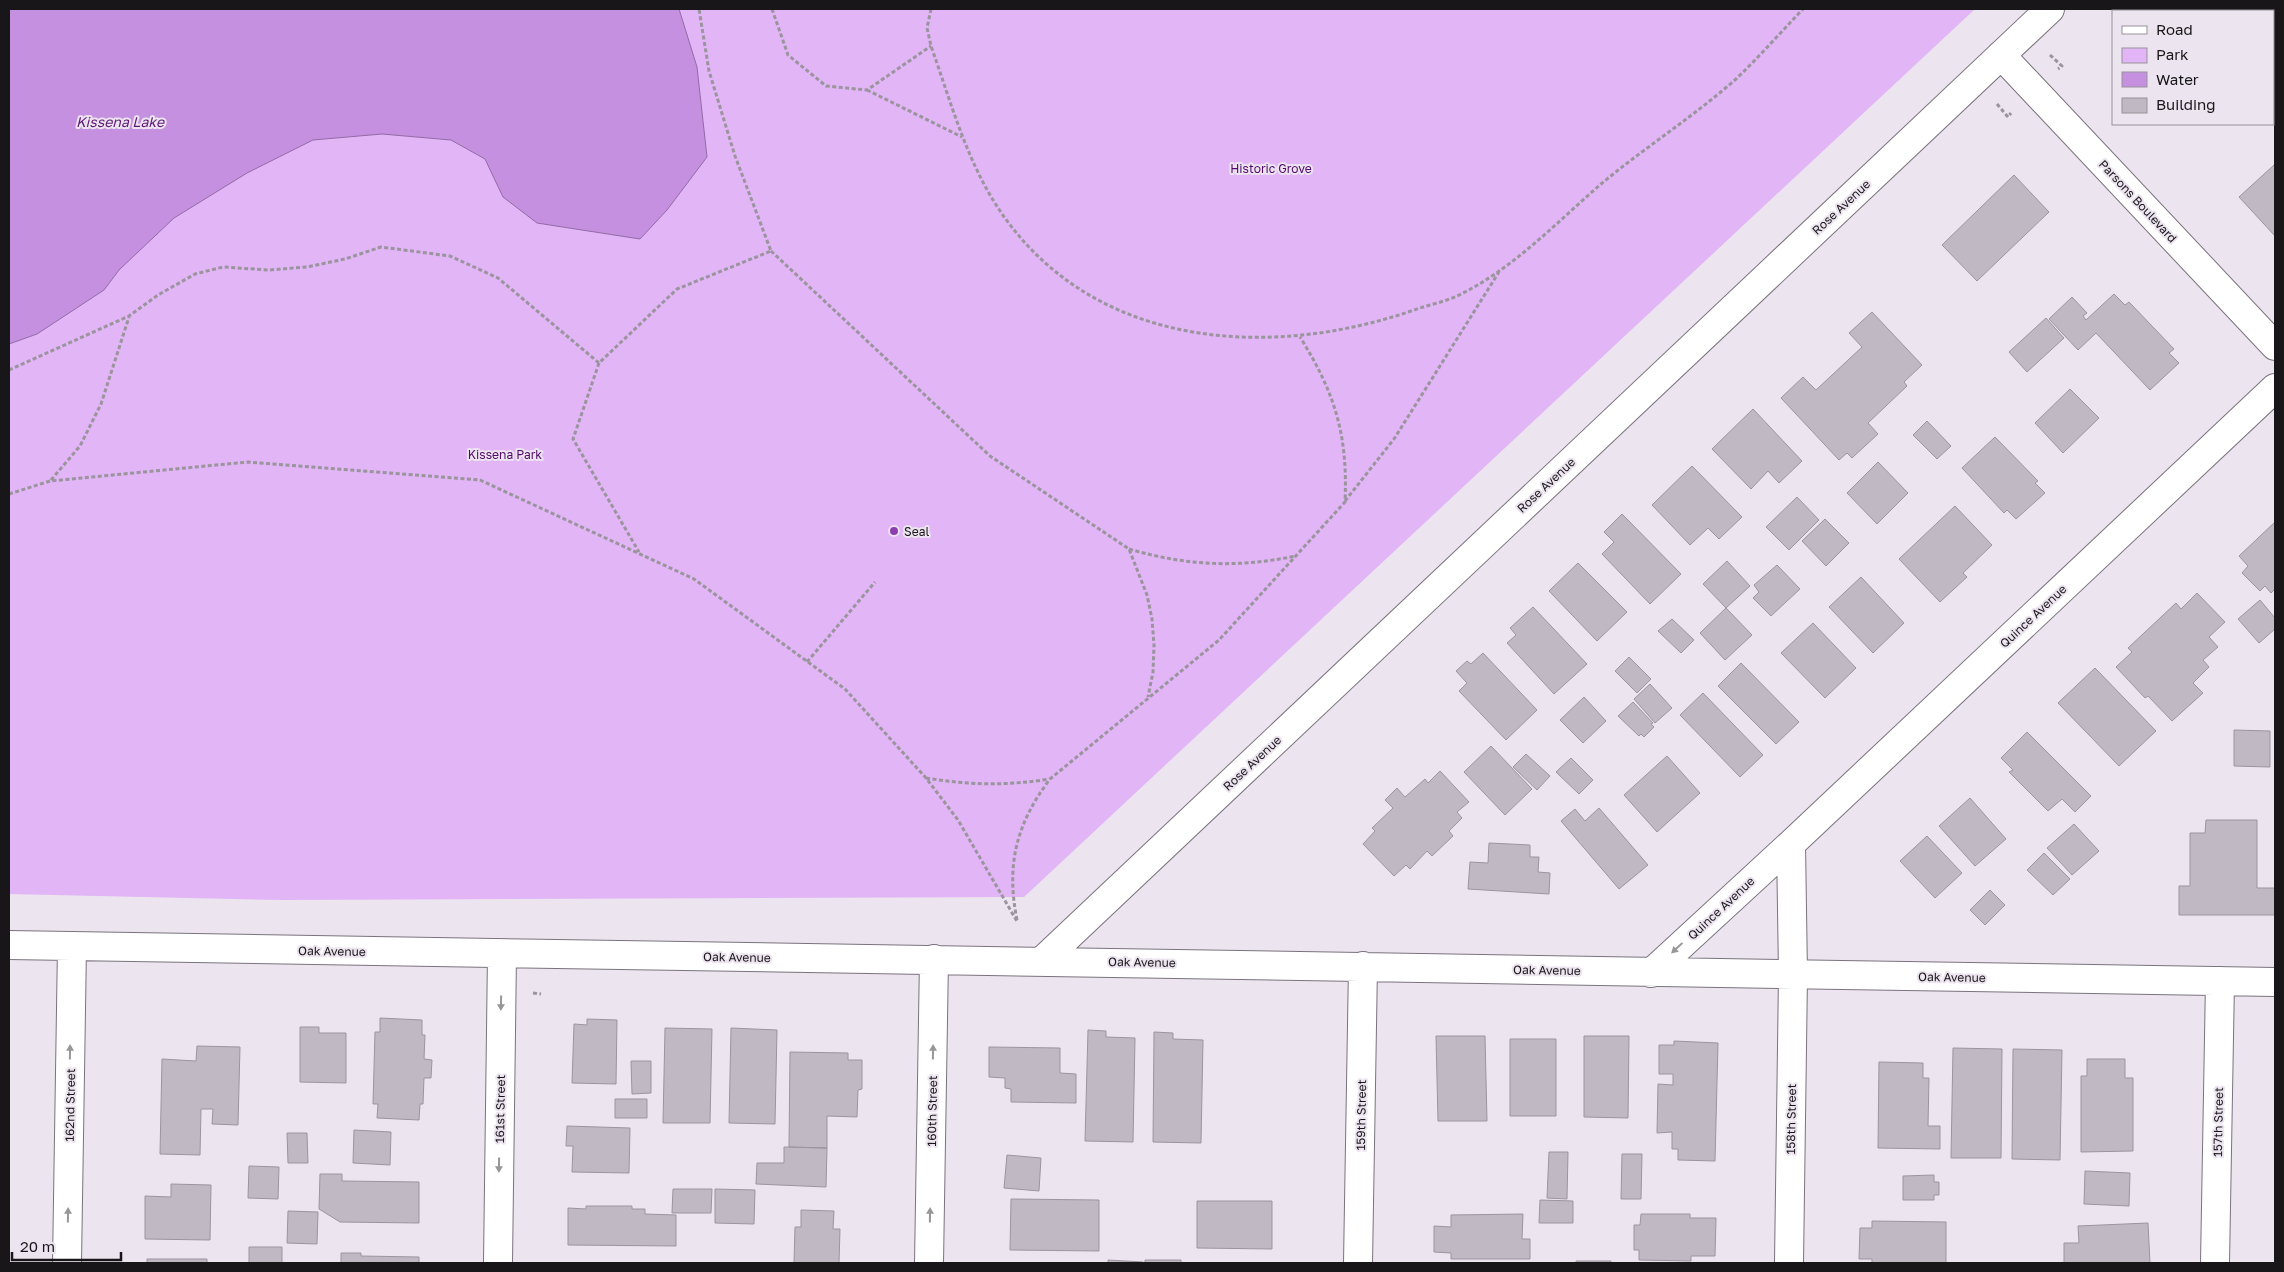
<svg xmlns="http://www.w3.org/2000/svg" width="2284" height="1272" viewBox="0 0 2284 1272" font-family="'Golos Text',sans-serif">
	<rect width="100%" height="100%" fill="#ece4ef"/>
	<path fill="#e1b5f6" d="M9 9H1975L1024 897 280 900 9 894Z"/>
	<path fill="#c690e0" stroke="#926ba5" d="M9 9H679L697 67 707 157 667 210 640 239 537 223 503 197 485 159 451 140 382 134 313 140 247 173 174 218 119 270 104 290 37 334 9 344Z"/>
	<path fill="#c0b9c4" stroke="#9c95a0" d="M2174 9H2222L2224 11H2171Z
		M2260 9H2275V24L2273 22V11H2263Z
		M2275 44V89L2273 86V46Z
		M2274 165 2275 167V236L2239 197Z
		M2014 175 2049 212 1977 281 1942 245Z
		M2114 294 2125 305 2129 302 2174 349 2169 353 2179 363 2150 390 2096 333 2078 350 2049 319 2072 297 2087 313 2083 316 2086 320Z
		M1872 312 1922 365 1904 382 1907 386 1868 423 1878 434 1852 458 1847 453 1839 460 1781 398 1803 377 1816 390 1862 347 1849 333Z
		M2046 318 2064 338 2027 372 2009 352Z
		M2070 389 2099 418 2063 453 2035 423Z
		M1753 409 1802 461 1779 483 1768 471 1751 489 1712 449Z
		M1927 421 1951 446 1937 459 1913 435Z
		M1995 437 2038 481 2035 483 2045 493 2016 519 2007 510 2004 513 1962 468Z
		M1878 462 1908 493 1877 524 1847 493Z
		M1692 466 1742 517 1719 539 1708 528 1690 545 1652 505Z
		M1797 497 1819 520 1789 550 1766 527Z
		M1955 506 1992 545 1963 573 1967 577 1940 602 1899 559Z
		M1622 514 1681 574 1650 604 1602 554 1614 542 1604 532Z
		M1825 519 1849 543 1826 566 1802 541Z
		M2275 522V589L2271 593 2265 586 2260 591 2242 573 2248 566 2239 556Z
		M1727 561 1750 586 1726 608 1703 584Z
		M1578 563 1627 612 1597 641 1549 591Z
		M1777 565 1800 589 1771 616 1753 598 1759 592 1754 585Z
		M1861 577 1904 623 1873 653 1829 607Z
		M2197 593 2225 622 2209 637 2218 647 2203 660 2209 667 2193 683 2203 693 2172 721 2148 696 2145 698 2116 667 2132 652 2128 648 2176 603 2181 609Z
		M2260 600 2275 618V629L2259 643 2238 619Z
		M1533 607 1587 664 1554 694 1507 643 1516 635 1510 628Z
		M1726 608 1752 635 1725 660 1700 633Z
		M1672 619 1694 640 1681 653 1658 631Z
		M1813 623 1856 668 1825 698 1781 653Z
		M1483 653 1537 710 1506 740 1459 691 1467 683 1456 671 1467 661 1471 664Z
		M1629 657 1651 679 1637 693 1615 671Z
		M1741 663 1799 722 1776 744 1718 686Z
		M2095 668 2156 731 2119 766 2058 703Z
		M1650 684 1672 708 1655 723 1634 699Z
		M1703 693 1763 755 1740 777 1680 715Z
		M1584 697 1606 721 1583 743 1560 720Z
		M1633 702 1653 723 1651 724 1654 727 1644 737 1641 734 1639 736 1618 716Z
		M2234 730 2270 731V767L2234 766Z
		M2027 732 2091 796 2075 812 2062 799 2048 811 2009 772 2013 770 2001 758Z
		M1491 746 1532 789 1505 815 1464 772Z
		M1526 754 1550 776 1537 790 1513 767Z
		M1667 756 1700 793 1657 832 1624 795Z
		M1571 758 1593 780 1579 794 1556 772Z
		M1440 771 1469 802 1457 812 1462 818 1449 831 1453 836 1432 856 1427 851 1410 869 1406 865 1394 876 1363 844 1375 831 1372 828 1393 808 1385 800 1397 788 1405 797 1425 779 1428 783Z
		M1970 798 2006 839 1975 866 1939 826Z
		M1599 808 1648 865 1619 889 1561 821 1575 809 1585 821Z
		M2206 820H2257V888H2275V915H2179V886H2190V833H2205Z
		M2074 824 2099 851 2072 875 2047 848Z
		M1927 836 1962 873 1935 898 1900 861Z
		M1489 843 1530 845V857H1539L1538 872 1550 873 1549 894 1468 889 1470 862 1488 863Z
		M2044 853 2070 879 2053 895 2027 870Z
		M1990 890 2005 905 1985 925 1970 910Z
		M380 1018 422 1020V1035H425L424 1059 432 1060 431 1078H424L423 1104H420L419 1120 377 1118 378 1104H373L375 1032H380Z
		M587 1019 617 1020 616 1084 572 1083 574 1024 587 1025Z
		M300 1027H319V1033H346V1083L300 1082Z
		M665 1028 712 1029 710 1123H663Z
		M731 1028 777 1030 775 1124 729 1123Z
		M1088 1030 1106 1031V1037L1135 1038 1133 1142 1085 1141Z
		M1154 1032 1173 1033V1039L1203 1040 1201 1143 1153 1142Z
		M1436 1036H1485L1487 1121H1438Z
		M1584 1036H1629L1628 1118 1584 1117Z
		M1510 1039H1556V1116H1510Z
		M1674 1041 1718 1043 1715 1161 1678 1160V1149H1672V1132L1657 1133 1658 1084 1673 1085V1074H1659V1045H1674Z
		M197 1046 240 1047 238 1125 212 1124 213 1109H201L200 1155 160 1154 162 1059 196 1061Z
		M989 1047 1060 1048V1073L1076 1074V1103L1011 1102V1089L1005 1088V1078L989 1077Z
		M1953 1048 2002 1049 2001 1158H1951Z
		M2013 1049 2062 1050 2060 1160 2012 1159Z
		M790 1052 848 1053V1060H862V1089L858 1090 857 1117 827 1116V1148L789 1147Z
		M2087 1059H2125V1078H2133V1151L2081 1152V1076H2087Z
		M631 1061H651V1093L632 1094Z
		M1879 1062 1923 1063V1078H1929L1928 1126H1940V1149L1878 1148Z
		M615 1099H647V1118H615Z
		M567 1126 630 1128 629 1173 572 1172 573 1146H566Z
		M354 1130 391 1132 390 1165 353 1163Z
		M287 1133H307L308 1163H288Z
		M784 1147 827 1148 826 1187 756 1184 757 1163H784Z
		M1549 1152H1568L1567 1199 1547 1198Z
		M1622 1154H1642L1641 1199H1621Z
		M1007 1155 1041 1158 1039 1191 1004 1188Z
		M249 1166 279 1167 278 1199 248 1198Z
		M2085 1171 2130 1173 2129 1206 2084 1204Z
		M320 1174H342V1181L419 1182V1223L340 1222 319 1209Z
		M1934 1175V1182H1939V1195H1934V1200H1903V1176Z
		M171 1184 211 1185 210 1240 145 1239V1196L171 1197Z
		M673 1189H712L711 1213H672Z
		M715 1189 755 1190 754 1224 715 1223Z
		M1011 1199 1099 1200V1251L1010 1250Z
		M1540 1200 1573 1201V1223H1539Z
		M1197 1201H1272V1249L1197 1248Z
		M586 1206H632V1209H645V1214L676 1215V1246L568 1245V1208L586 1209Z
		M801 1210 834 1211 833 1229H840L839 1263H794L795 1227H801Z
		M288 1211 318 1212 317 1244 287 1243Z
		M1523 1214 1522 1239H1530V1259H1451V1253L1434 1252V1226L1451 1227V1215Z
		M1641 1214H1690V1218H1716L1715 1256H1691V1261L1639 1260V1250H1634V1225H1640Z
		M1872 1221 1946 1222V1263H1872V1259H1859L1860 1228H1872Z
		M2148 1223 2150 1263H2064V1243H2079L2078 1226Z
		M249 1247H282V1263H249Z
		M341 1253H361V1256L419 1257V1263H341Z
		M147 1259H207V1263H147Z
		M1108 1260 1143 1262V1263H1108Z
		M1145 1260H1181V1263H1145Z
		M1576 1261H1611V1263H1576Z"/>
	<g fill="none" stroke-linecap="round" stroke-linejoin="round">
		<defs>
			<path id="street" d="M2001 55 2275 346
				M9 945 2275 982
				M1042 961 2050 9
				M1651 973 1791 844 2275 388
				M67 1263 72 946
				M498 1263 502 954
				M929 1263 934 959
				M1358 1263 1363 966
				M1789 1263 1793 975 1791 844
				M2215 1263 2220 981"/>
		</defs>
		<use href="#street" stroke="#7a737d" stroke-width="30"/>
		<path stroke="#9a949c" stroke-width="3" stroke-dasharray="4 2.5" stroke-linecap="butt" d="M772 9 788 55 826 86 867 90 931 46
			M931 9 927 28 931 46C952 105 968 167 1005 218 1100 350 1273 359 1414 310 1428 305 1444 302 1457 296 1512 270 1556 223 1601 184 1644 148 1693 117 1736 79 1759 57 1781 32 1803 9
			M2050 55 2062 66 2058 69
			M867 90 962 137
			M1997 104 2008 117 2011 113
			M771 251 990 456 1129 549 1147 595 1152 619 1154 645 1153 672 1148 697
			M599 363 573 439 639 552
			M9 370 129 316 158 295 195 274 223 267 269 270 307 267 345 259 381 247 450 256 498 278 599 363 677 289 771 251 735 156 709 71 699 9
			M51 480 80 446 101 404 129 317
			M9 494 50 481 248 462 480 480 694 579 845 689 926 778 958 820 1018 923
			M1345 501 1394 439 1499 272
			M1129 549C1188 566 1236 568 1296 556
			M807 662 875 582
			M926 778C968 785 1007 786 1049 779
			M1017 920C1006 865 1016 824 1050 779L1219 640 1345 502C1348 435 1335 393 1300 337
			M533 993 541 994"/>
		<use href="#street" stroke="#fff" stroke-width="28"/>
	</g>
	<defs><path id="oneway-solid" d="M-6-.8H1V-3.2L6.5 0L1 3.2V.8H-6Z" transform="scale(1.25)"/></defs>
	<g fill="#989698">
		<use href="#oneway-solid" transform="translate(1677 948) rotate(137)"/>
		<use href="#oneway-solid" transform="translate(501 1003) rotate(91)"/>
		<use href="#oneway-solid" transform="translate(70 1052) rotate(-89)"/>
		<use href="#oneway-solid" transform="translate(933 1052) rotate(-89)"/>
		<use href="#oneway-solid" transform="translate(499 1165) rotate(91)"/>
		<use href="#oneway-solid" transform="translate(68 1215) rotate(-89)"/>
		<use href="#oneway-solid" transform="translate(930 1215) rotate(-89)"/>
	</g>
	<circle fill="#8d3eae" stroke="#ece4ef" stroke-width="2" cx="894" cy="531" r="5"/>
	<g text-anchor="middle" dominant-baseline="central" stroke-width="4" stroke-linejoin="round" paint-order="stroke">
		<g font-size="12" fill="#53096d" stroke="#ece4ef">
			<text x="1271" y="168">Historic Grove</text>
			<text x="505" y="454">Kissena Park</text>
		</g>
		<g font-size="12" fill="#19161a" stroke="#ece4ef">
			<text transform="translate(2138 201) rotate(47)">Parsons Boulevard</text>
			<text transform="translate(1841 207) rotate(-43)">Rose Avenue</text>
			<text transform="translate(1546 485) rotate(-43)">Rose Avenue</text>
			<text transform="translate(2033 616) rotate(-43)">Quince Avenue</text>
			<text transform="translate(1252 763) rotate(-43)">Rose Avenue</text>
			<text transform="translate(1721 908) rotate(-43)">Quince Avenue</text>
			<text transform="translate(332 951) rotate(1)">Oak Avenue</text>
			<text transform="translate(737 957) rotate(1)">Oak Avenue</text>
			<text transform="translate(1142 962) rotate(1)">Oak Avenue</text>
			<text transform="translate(1547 970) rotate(1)">Oak Avenue</text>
			<text transform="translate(1952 977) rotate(1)">Oak Avenue</text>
			<text transform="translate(70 1105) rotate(-89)">162nd Street</text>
			<text transform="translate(500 1109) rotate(-89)">161st Street</text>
			<text transform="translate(932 1111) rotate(-89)">160th Street</text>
			<text transform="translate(1361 1115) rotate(-89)">159th Street</text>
			<text transform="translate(1791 1119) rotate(-89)">158th Street</text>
			<text transform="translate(2218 1122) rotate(-89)">157th Street</text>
		</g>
		<g font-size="12" fill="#19161a" stroke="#ece4ef" text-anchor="start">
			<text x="904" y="531">Seal</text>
		</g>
		<g font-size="14" font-style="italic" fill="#5e1878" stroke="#ece4ef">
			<text x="120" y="121">Kissena Lake</text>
		</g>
	</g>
	<rect width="2284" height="1272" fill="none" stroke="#19161a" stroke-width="20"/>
	<rect x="2112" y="10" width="162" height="115" fill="#ece4ef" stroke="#98929a"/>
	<rect x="2122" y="26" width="25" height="8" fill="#ffffff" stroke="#98929a"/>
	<text x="2156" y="35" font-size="15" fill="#19161a">Road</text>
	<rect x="2122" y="48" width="25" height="15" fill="#e1b5f6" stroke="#98929a"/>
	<text x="2156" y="60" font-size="15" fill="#19161a">Park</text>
	<rect x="2122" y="72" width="25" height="15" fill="#c690e0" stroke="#98929a"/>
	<text x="2156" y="85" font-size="15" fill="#19161a">Water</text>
	<rect x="2122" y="98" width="25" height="15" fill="#c0b9c4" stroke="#98929a"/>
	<text x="2156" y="110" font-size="15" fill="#19161a">Building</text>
	<path d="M12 1252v8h109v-8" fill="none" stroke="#19161a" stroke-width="2.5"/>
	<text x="20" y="1252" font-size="15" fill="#19161a" stroke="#ece4ef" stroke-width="4" paint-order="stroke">20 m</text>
</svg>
